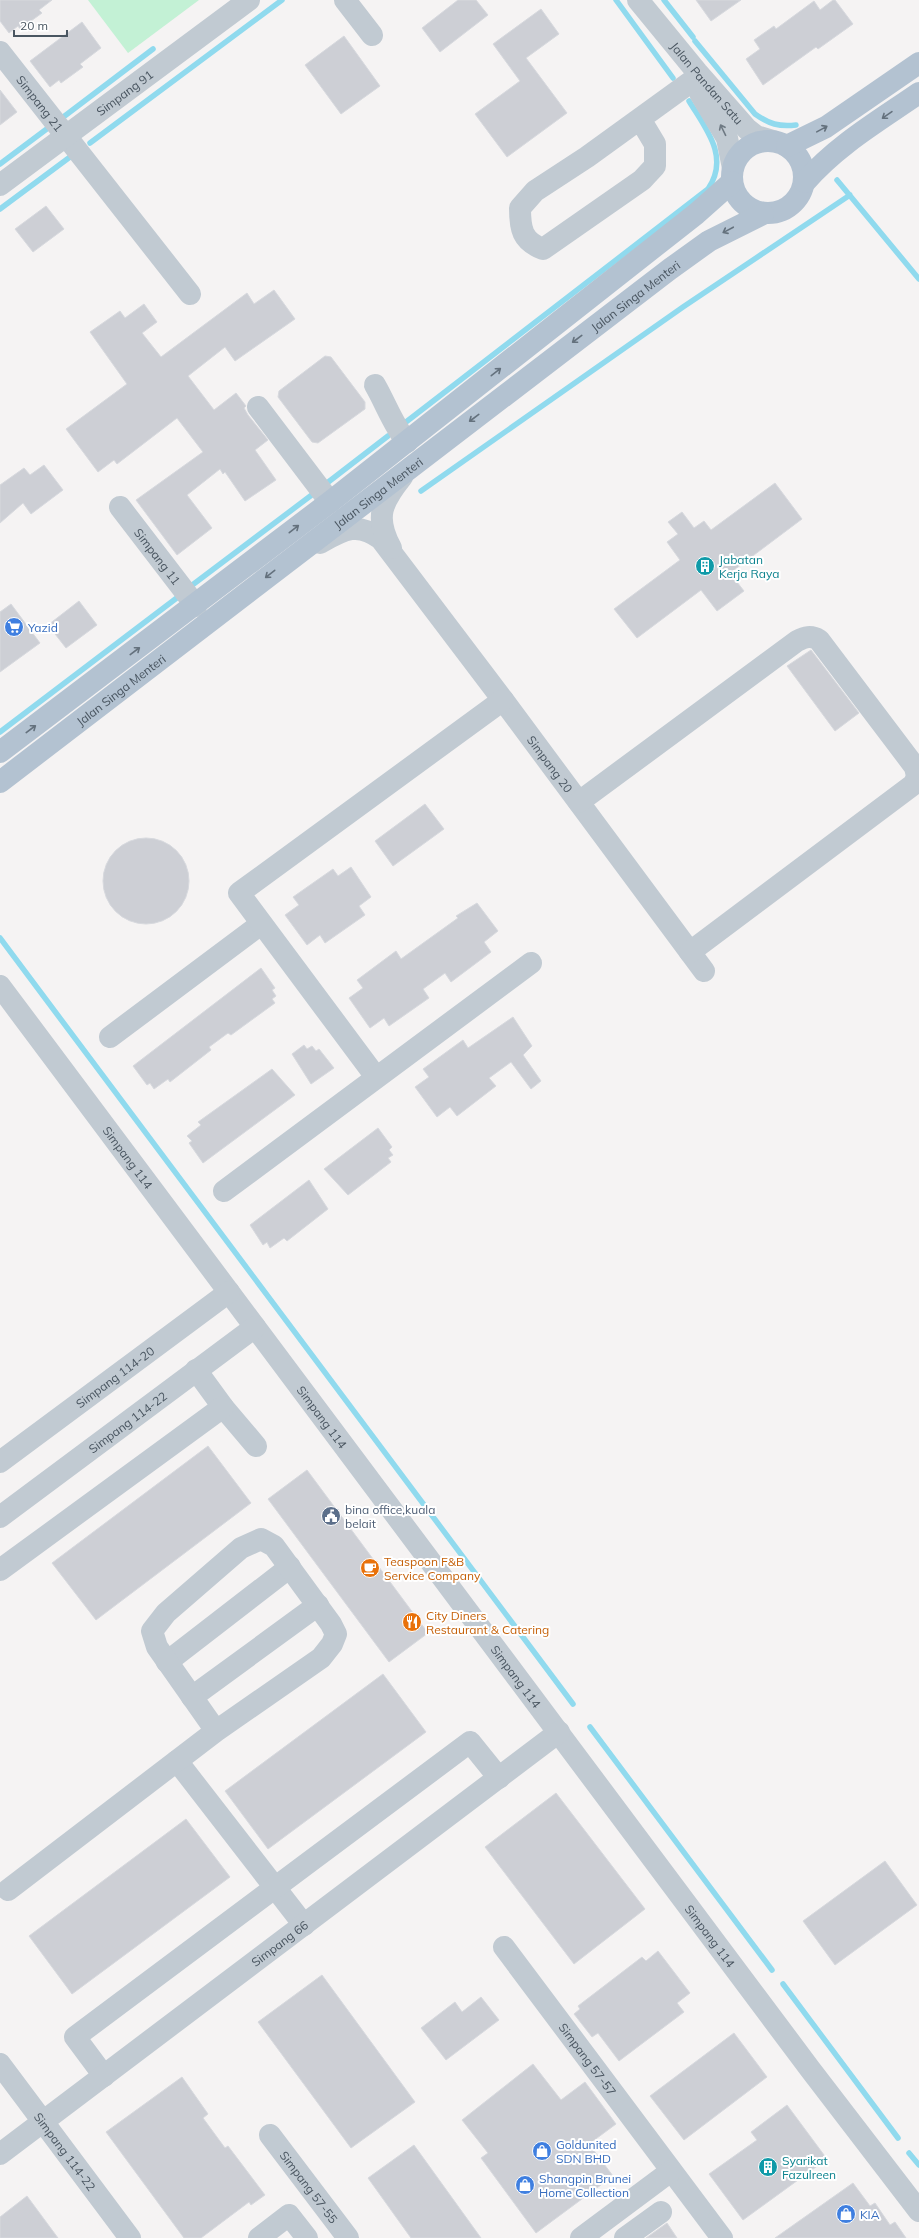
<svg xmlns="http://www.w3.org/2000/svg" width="919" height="2238" viewBox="0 0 919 2238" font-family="Mulish,sans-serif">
	<rect width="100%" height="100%" fill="#f5f3f3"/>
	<path fill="#c3f1d5" d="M88 0H199L128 53Z"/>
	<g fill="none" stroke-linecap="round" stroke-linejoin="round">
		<path stroke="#90daee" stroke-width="5.5" d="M616 0 673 78
			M664 0 693 37
			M695 41 755 114C769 124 779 127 796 125
			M62 118 153 49
			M90 143 282 0
			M0 164 48 128
			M837 180 919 279
			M0 209 70 157
			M406 422 708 189C730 157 706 129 689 101
			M327 483 388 436
			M421 491 683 307 850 195
			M191 586 313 494
			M0 732 178 597
			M0 938 573 1704
			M590 1727 772 1970
			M783 1984 898 2138
			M909 2153 919 2165"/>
	</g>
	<path fill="#cdcfd5" stroke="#d7d9de" d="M0 0H52L39 10 42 13 20 29 18 26 9 33 0 21Z
		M458 0H476L488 15 440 52 422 28Z
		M696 0H741L711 21Z
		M833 0H835L853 24 818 49 816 47 763 85 746 59 760 49 754 40 774 26 776 29 814 1 820 10Z
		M541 9 559 34 526 58 567 113 507 157 475 114 520 81 493 44Z
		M82 22 101 48 80 64 83 67 61 83 59 80 50 87 30 61Z
		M344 36 380 86 341 114 305 65Z
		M0 90 17 112 0 125Z
		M46 206 64 229 33 252 15 229Z
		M274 290 295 319 235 361 225 347 188 376 214 410 236 393 246 406 244 408 248 415 268 440 255 450 276 480 245 501 225 472 223 474 220 469 187 495 212 528 177 555 136 500 203 452 177 418 117 464 114 460 98 472 66 429 127 384 90 332 120 311 125 318 144 304 157 322 142 333 161 357 247 293 254 304Z
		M325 356 331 357 365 402V409L318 443 312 442 278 397 279 391Z
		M44 465 63 490 31 514 23 503 0 523V485L24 468 30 475Z
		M775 483 802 519 730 573 744 591 717 611 701 590 637 638 614 609 680 560 667 542 678 534 668 522 682 512 694 528 704 521 711 530Z
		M79 601 97 625 66 648 48 625Z
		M11 604 40 643 0 672V612Z
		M811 650 859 713 835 731 787 666Z
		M425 804 444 829 393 866 375 841Z
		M103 881a43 43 0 1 1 86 0a43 43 0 1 1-86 0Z
		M351 867 371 897 359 906 365 915 325 943 320 935 307 945 285 915 299 905 293 897 333 869 338 876Z
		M477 903 498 931 484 942 491 952 451 982 445 973 423 989 429 998 389 1026 384 1018 370 1028 349 998 363 988 357 980 396 951 401 959 458 918 456 916Z
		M261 968 275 988 272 990 276 996 272 999 275 1003 231 1035 228 1033 209 1047 211 1050 170 1082 168 1079 154 1089 150 1083 147 1085 133 1066Z
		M513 1017 532 1046 523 1055 541 1081 531 1089 511 1062 489 1078 496 1086 457 1116 450 1107 437 1117 415 1087 429 1077 423 1069 463 1040 468 1048Z
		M304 1045 307 1049 312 1046 316 1051 319 1049 334 1068 311 1084 292 1054Z
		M272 1069 295 1095 203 1163 189 1143 192 1141 187 1136 201 1125 198 1122Z
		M378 1128 392 1147 389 1150 393 1155 388 1158 391 1162 348 1195 324 1169Z
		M309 1180 328 1209 287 1241 284 1238 270 1248 267 1242 263 1245 250 1225Z
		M208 1446 251 1503 96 1620 52 1563Z
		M307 1470 428 1633 389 1662 268 1499Z
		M383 1674 426 1732 268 1849 225 1791Z
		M556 1793 645 1909 574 1964 485 1847Z
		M186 1819 230 1877 72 1994 29 1936Z
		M885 1861 917 1905 835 1965 803 1921Z
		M658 1951 690 1993 677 2003 684 2012 619 2061 598 2033 592 2037 574 2014 580 2009 578 2006 642 1957 646 1961Z
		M322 1975 415 2102 351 2148 258 2022Z
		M481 1997 499 2020 446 2060 421 2028 455 2002 462 2012Z
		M734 2033 767 2077 684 2140 650 2096Z
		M533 2064 561 2100 585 2082 616 2124 589 2144 613 2176 536 2233 481 2158 488 2153 462 2120Z
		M182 2077 208 2114 203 2118 225 2148 228 2146 265 2195 251 2205 249 2202 201 2238H184L106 2132Z
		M787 2105 827 2159 743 2220 709 2174 757 2140 751 2132Z
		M414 2145 481 2238H411L368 2178Z
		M853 2183 870 2206 875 2203 890 2225 895 2222 906 2238H775Z
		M27 2196 58 2238H0V2217Z
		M667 2223 677 2238H646Z"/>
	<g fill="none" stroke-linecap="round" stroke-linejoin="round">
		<g stroke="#c1cad2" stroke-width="22">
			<path d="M345 0 372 35"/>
			<path id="s1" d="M638 0 697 72 747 129 756 136 773 141"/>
			<path id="s2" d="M0 52 190 294"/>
			<path d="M700 93 727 138 733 168"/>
			<path d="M640 119 655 144V166L642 180 543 249C522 241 520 229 520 208L535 191 587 157 692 81"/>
			<path id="s3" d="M0 185 249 0"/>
			<path d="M375 385C386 404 393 425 407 442"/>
			<path d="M258 407 330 502"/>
			<path id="s4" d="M120 507 196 606"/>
			<path id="s5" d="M320 543C343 530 357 521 381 539L503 700 704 971"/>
			<path d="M391 548C374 517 382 502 402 477"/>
			<path d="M579 802 797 641C805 637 811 635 819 640L915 767 917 776 914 784 690 952"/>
			<path id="s6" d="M0 986 810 2069 919 2211"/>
			<path d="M110 1037 261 924"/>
			<path d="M376 1077 239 893 503 700"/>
			<path d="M224 1191 531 963"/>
			<path d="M196 1370 223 1407 256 1446"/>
			<path id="s7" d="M0 1462 229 1292"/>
			<path id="s8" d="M0 1517 255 1327"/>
			<path d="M0 1570 223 1407"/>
			<path d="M167 1662 290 1567"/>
			<path d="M192 1697 318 1605"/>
			<path d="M177 1761 304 1925"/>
			<path d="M8 1890 216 1731 321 1658 332 1644 336 1634 331 1624 274 1546 261 1539 241 1548 166 1613 152 1631 157 1647 216 1731"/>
			<path id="s9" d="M504 1947 722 2238"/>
			<path id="s10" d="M0 2064 130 2238"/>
			<path d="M104 2076 75 2037 470 1742 499 1778"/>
			<path id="s11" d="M270 2135 348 2238"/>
			<path id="s12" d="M0 2154 559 1732"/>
			<path d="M259 2238 289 2215 307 2238"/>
			<path d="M581 2238 671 2171"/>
			<path d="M625 2238 661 2212"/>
		</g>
		<g stroke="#b3c2d1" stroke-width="22">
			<circle cx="768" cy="177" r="36"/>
			<path d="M787 146 826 127 919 63"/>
			<path d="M805 182C837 145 880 120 919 93"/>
			<path d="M0 752 330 502 696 214 732 182"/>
			<path id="s13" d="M0 782 670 269 709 241 763 214"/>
		</g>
	</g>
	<defs><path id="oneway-shaft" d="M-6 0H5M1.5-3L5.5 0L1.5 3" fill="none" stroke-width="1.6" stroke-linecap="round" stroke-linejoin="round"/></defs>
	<g stroke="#64717d">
		<use href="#oneway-shaft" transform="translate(887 115) rotate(145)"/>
		<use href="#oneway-shaft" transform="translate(822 129) rotate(-29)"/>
		<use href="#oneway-shaft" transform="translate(728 230) rotate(152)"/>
		<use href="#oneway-shaft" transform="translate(577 339) rotate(143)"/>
		<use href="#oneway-shaft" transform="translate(496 372) rotate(-38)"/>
		<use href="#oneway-shaft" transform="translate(474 418) rotate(143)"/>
		<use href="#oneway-shaft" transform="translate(294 529) rotate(-38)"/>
		<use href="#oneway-shaft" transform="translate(270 574) rotate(142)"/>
		<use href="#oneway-shaft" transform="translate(135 651) rotate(-37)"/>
		<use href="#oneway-shaft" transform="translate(31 729) rotate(-37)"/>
	</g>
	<use stroke="#6e7983" href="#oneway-shaft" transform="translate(723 130) rotate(-116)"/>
	<defs>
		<symbol id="building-disc" viewBox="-11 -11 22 22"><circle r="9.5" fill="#0f9aa8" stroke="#fff"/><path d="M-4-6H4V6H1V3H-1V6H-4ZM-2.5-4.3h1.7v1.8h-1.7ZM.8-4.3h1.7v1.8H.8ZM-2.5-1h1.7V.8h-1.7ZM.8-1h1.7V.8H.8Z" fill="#fff"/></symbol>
		<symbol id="supermarket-disc" viewBox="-11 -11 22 22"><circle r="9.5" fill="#3f7fe0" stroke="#fff"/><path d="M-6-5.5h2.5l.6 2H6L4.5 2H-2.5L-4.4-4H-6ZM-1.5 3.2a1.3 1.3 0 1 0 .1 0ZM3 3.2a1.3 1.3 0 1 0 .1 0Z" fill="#fff"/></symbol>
		<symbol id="civic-disc" viewBox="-11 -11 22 22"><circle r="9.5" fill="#5c6f8a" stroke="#fff"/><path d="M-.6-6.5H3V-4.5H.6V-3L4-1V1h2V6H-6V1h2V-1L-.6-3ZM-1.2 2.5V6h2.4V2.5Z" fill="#fff"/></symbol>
		<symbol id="cafe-disc" viewBox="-11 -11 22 22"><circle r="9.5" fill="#e8710a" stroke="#fff"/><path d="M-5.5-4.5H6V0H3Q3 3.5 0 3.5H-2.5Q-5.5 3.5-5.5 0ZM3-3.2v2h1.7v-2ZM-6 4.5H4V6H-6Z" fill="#fff"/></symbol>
		<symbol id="restaurant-disc" viewBox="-11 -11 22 22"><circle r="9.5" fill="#e8710a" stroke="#fff"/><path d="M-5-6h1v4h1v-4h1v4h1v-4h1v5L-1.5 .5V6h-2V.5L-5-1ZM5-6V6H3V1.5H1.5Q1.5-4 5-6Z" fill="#fff"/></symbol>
		<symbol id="shop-disc" viewBox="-11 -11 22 22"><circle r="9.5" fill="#3f7fe0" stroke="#fff"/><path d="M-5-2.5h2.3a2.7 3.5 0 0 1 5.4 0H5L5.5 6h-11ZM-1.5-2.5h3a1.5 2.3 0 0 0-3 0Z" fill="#fff"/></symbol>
	</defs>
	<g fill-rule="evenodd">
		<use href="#building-disc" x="694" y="555" width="22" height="22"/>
		<use href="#supermarket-disc" x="3" y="616" width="22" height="22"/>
		<use href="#civic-disc" x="320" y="1505" width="22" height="22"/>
		<use href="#cafe-disc" x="359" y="1557" width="22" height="22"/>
		<use href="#restaurant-disc" x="401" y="1611" width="22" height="22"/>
		<use href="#shop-disc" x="531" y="2140" width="22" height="22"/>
		<use href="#building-disc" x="757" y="2156" width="22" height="22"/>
		<use href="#shop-disc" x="514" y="2174" width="22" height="22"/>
		<use href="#shop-disc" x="835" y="2203" width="22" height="22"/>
	</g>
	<g text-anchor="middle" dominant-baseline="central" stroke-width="4" stroke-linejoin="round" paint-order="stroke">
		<g font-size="12" fill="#4a5661" stroke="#fff">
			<text stroke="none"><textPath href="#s1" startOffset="108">Jalan Pandan Satu</textPath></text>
			<text stroke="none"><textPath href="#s3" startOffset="155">Simpang 91</textPath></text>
			<text stroke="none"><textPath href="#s2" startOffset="65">Simpang 21</textPath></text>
			<text stroke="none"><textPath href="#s13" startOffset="800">Jalan Singa Menteri</textPath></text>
			<text stroke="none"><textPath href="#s13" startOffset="476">Jalan Singa Menteri</textPath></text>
			<text stroke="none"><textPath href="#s4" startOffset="62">Simpang 11</textPath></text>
			<text stroke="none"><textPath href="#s13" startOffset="152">Jalan Singa Menteri</textPath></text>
			<text stroke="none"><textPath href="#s5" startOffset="348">Simpang 20</textPath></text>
			<text stroke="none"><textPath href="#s6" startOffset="214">Simpang 114</textPath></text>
			<text stroke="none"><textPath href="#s7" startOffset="143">Simpang 114-20</textPath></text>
			<text stroke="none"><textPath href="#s6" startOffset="538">Simpang 114</textPath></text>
			<text stroke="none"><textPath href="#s8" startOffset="159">Simpang 114-22</textPath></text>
			<text stroke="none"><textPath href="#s6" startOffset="862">Simpang 114</textPath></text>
			<text stroke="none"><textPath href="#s6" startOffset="1186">Simpang 114</textPath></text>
			<text stroke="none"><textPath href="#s12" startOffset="350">Simpang 66</textPath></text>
			<text stroke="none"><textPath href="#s9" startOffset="140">Simpang 57-57</textPath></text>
			<text stroke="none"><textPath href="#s10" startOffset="109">Simpang 114-22</textPath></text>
			<text stroke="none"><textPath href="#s11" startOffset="65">Simpang 57-55</textPath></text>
		</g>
		<g font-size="12" fill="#0d838f" stroke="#fff" text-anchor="start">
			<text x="719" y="559">Jabatan<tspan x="719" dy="14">Kerja Raya</tspan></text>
			<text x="782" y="2160">Syarikat<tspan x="782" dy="14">Fazulreen</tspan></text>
		</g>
		<g font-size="12" fill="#366cbe" stroke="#fff" text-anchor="start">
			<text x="28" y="627">Yazid</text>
			<text x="556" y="2144">Goldunited<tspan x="556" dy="14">SDN BHD</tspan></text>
			<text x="539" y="2178">Shangpin Brunei<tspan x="539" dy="14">Home Collection</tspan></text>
			<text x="860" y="2214">KIA</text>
		</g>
		<g font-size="12" fill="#4e5e75" stroke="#fff" text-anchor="start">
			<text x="345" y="1509">bina office,kuala<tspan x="345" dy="14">belait</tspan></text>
		</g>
		<g font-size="12" fill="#c56008" stroke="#fff" text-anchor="start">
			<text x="384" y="1561">Teaspoon F&amp;B<tspan x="384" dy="14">Service Company</tspan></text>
			<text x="426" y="1615">City Diners<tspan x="426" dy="14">Restaurant &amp; Catering</tspan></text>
		</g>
	</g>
	<path d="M14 30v6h53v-6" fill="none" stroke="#4a5661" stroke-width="2"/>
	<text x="20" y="30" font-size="12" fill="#4a5661" stroke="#ffffff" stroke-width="3" paint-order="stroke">20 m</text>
</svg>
